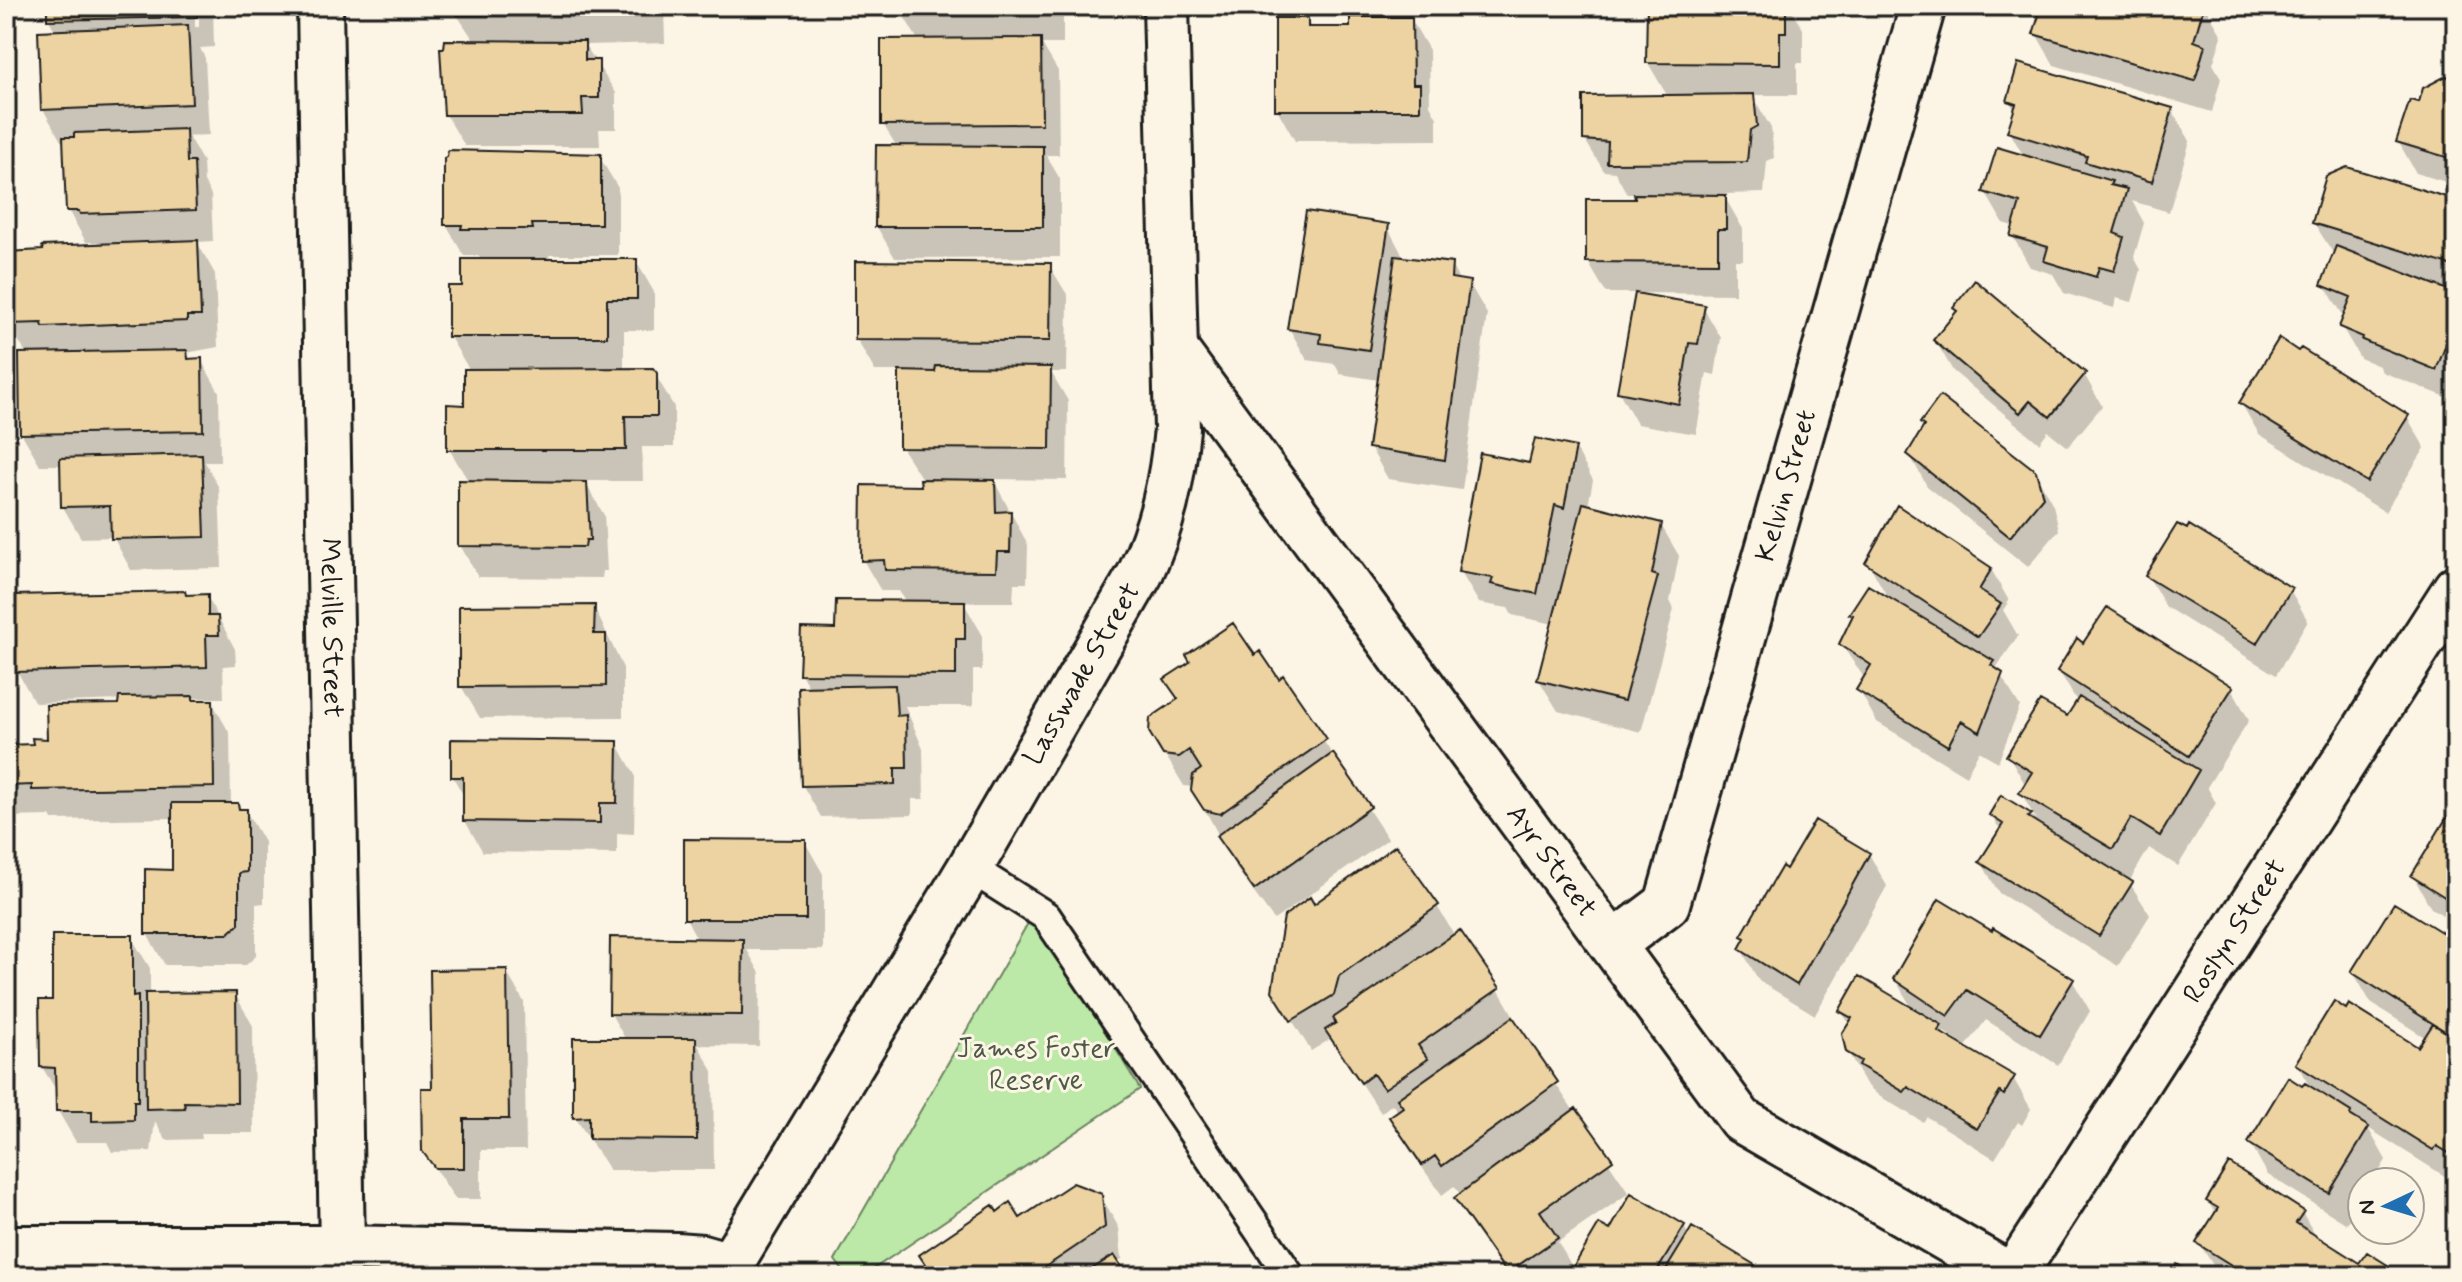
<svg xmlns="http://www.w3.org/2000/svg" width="2462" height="1282" viewBox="0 0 2462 1282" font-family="Mynerve,sans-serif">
	<rect width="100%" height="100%" fill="#fcf5e5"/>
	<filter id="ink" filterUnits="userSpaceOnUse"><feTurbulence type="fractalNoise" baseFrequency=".0125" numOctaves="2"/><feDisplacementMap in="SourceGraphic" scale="16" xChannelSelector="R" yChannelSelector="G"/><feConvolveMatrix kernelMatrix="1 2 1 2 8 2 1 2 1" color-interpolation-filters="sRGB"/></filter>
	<g filter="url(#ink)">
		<path fill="#bce9a7" stroke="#6c8262" stroke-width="2" d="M1028 923 1046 934 1140 1089 863 1276H847L835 1260Z"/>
		<path fill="#0003" fill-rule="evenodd" d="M49 6H195V27H199V6H213L214 47 200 48 205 58 209 135 188 136 203 162 204 182 211 195 213 241 197 242 215 274 218 347 186 353 191 360H201L219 392 220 462H205L219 488 222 568 131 570 113 537 81 538 63 507 62 465H40L22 434 27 355 9 324 6 254 100 246 97 242H86L68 210 66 141H61L43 109 56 32 49 20Z
			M451 6H664L665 43 585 45 616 93V129H599L600 146H465L446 115 475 42Z
			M902 6H1063V44H1042L1058 71 1059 155H1046L1060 179V257L895 258 877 227 897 147 883 124 918 40 902 13Z
			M1640 6H1806V10H1792L1803 29V63H1797V95H1752L1771 128 1774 158 1767 161 1764 193 1723 194 1743 229V260H1735V294L1639 293 1703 307 1721 338 1715 375 1707 373 1696 434 1637 424 1619 392 1637 293H1606L1588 262 1637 201 1636 194H1627L1615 172 1604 171 1585 140 1668 97 1648 63V12Z
			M2044 6H2205L2222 36 2213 64 2221 78 2212 112 2054 65 2036 34Z
			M1411 19 1429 50 1430 105 1437 118V140L1295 141 1277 109 1307 20 1312 29H1352Z
			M2456 81V185L2416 173 2398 141 2421 105Z
			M2009 101 2172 110 2190 141 2169 212 2132 201 2144 223 2134 257 2141 270 2132 302 2116 298 2114 308 2064 293 2053 274 2030 267 2012 235 2015 227 2003 223 1985 192 2024 157 2010 132 2016 112Z
			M599 156 618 188V255H549L550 261H636L654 292V330H624V370L655 374 674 407V447H642L643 481H584L604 515 607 571H603L602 578 478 577 460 545 469 482 449 449 466 407 470 371 450 337 464 288 482 261 479 256H464L446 225Z
			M2456 202V395L2454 400 2382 372 2379 366 2360 358 2342 327 2345 318 2324 285 2335 256 2314 223Z
			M1387 226 1405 260 1451 265 1460 282 1469 283 1487 314 1462 490 1388 479 1370 447 1379 380 1340 374 1335 364 1307 360 1289 328Z
			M1049 265 1068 296 1067 372H1051L1068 401 1067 480 993 479 1028 545 1027 583H1014L1013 602H963L982 634V670H973V706H905L923 749 924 799H912V815L821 817 803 786 810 689 801 674 837 631 906 602 899 591H881L863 560 923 488 922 479 901 447V371H875L857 340Z
			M1955 308 2084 374 2102 406 2068 447 2048 431 2039 443 1953 371 1935 340 1958 313Z
			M2241 403 2407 417 2425 448 2385 512 2259 434Z
			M1922 424 2035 472 2053 505 2059 530 2028 567 1927 486 1909 454 1925 429Z
			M1575 448 1593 480 1588 506 1661 525 1679 556 1670 601 1674 609 1641 732 1558 711 1539 680 1554 624 1512 615 1508 608 1479 603 1460 571 1531 465ZM1572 536 1576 537 1572 552 1569 551Z
			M1868 562 1991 569 2009 601 2003 610 2018 636 1996 668 2020 706 1998 762 1979 751 1966 776 1877 722 1859 690 1865 679 1841 644 1854 618 1852 614 1889 600Z
			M2148 576 2290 590 2308 621 2276 675 2166 607Z
			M207 596 235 649 236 665 223 666 224 698H193V702H212L230 734 231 805 246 811 264 842V903L256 904V956L246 965H165L147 934 174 872V818L52 820 50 816 6 817V747L35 746 120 706V700L35 703 17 671 187 597Z
			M594 607 623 668V717L480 718 461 686Z
			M1254 658 1278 682 1282 678 1388 839 1274 920 1236 868 1193 787 1184 786 1151 731Z
			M2059 671 2231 688 2249 720 2207 787 2216 803 2178 866 2149 848 2129 882 2150 915 2118 966 1999 893 1981 862 2001 831 1991 815 2002 798 2036 819 2021 793 2026 786 2009 756 2068 719 2078 703Z
			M617 743 635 775 634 834 617 833V854L483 852 465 821V798L453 777Z
			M2456 818V923L2431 908 2413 876Z
			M805 842 823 874V950H747L760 973 759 1046 698 1045 713 1071 714 1170H609L575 1117 626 1040 611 1014 698 941 686 918Z
			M1869 854 1887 886 1815 1015 1759 981 1741 949 1746 941 1743 936 1786 871Z
			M1437 906 1455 936 1460 933 1498 989 1516 1020 1514 1022 1629 1193 1558 1242 1574 1270 1610 1232 1684 1227 1689 1236 1753 1266 1759 1276H1570L1574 1270 1565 1276H1507L1475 1230 1457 1199 1461 1195 1454 1186 1442 1195 1409 1149 1391 1118 1399 1113 1392 1104 1381 1113 1332 1038 1311 1051 1274 990 1313 907Z
			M1993 934 2072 980 2090 1011 2058 1065 1986 1020 1964 1049 2013 1078 2031 1109 2022 1125 2018 1122 1995 1159 1927 1117 1923 1122 1879 1096 1866 1084 1848 1052 1850 1025 1841 1011 1913 1010 1895 979ZM1943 1031 1962 1044 1960 1047 1948 1039Z
			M131 937 150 968V995L235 994 253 1026 254 1133H201L202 1139 166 1140 155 1121 151 1151 112 1152 107 1142H76L58 1111V1093L42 1067 54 1002Z
			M2456 943V1176L2451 1180 2368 1128 2386 1160 2373 1182H2362V1199L2347 1224 2268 1175 2250 1143 2303 1089H2311L2297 1064 2419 1050 2426 1038 2371 1003 2353 972Z
			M506 971 524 1002 526 1150H481V1199H455L424 1151Z
			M1101 1196 1119 1228 1122 1259 1116 1262 1126 1276H934L996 1214 1020 1221Z
			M2208 1201 2302 1212 2318 1240 2360 1265 2401 1276H2220L2199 1243 2216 1215Z"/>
		<path fill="#edd3a2" stroke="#1c1c1c" stroke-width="2" d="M47 6H197V17L47 20Z
			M457 6H648V13L457 15Z
			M900 6H1046V13H900Z
			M1647 6H1786V32H1780V64L1646 63Z
			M2042 6H2204L2194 41 2205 45 2195 81 2033 34Z
			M1350 17H1412L1413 84H1420V110H1275V18H1308V27H1350Z
			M188 25 192 104 41 110 38 31Z
			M1041 38 1042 124 881 125V39Z
			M445 40 585 41V60H599V98H582L583 115H444L440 48H444Z
			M2018 63 2173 108 2152 182 2085 162 2087 156 2007 132 2016 104 2007 101Z
			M2446 76 2456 79V160L2396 142 2410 100 2419 102 2423 88Z
			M1754 94 1757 126 1750 130 1747 162 1607 163 1608 142 1583 140V96Z
			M186 129 187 162H194L196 210 80 214 79 211H66L63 137H74V133Z
			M876 145 1043 146V227H875Z
			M1997 147 2112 181 2110 185 2127 189 2114 233 2124 237 2114 271 2099 267 2096 277 2044 261 2048 247 2010 236 2020 203 1983 192Z
			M448 150 601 154V224H532L533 229H461L462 225H444V158L447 157Z
			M2347 167 2456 200V267L2312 223 2326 176Z
			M1634 194 1726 195V229H1718V263L1586 262V199H1635Z
			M1306 211 1389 224 1369 350 1320 343 1321 334 1287 329Z
			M198 240 201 316H187V321L43 327 42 323 7 324 6 252 43 250 42 246Z
			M2336 246 2456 293V319L2436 370 2362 340 2363 337 2339 327 2351 297 2321 285Z
			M1395 256 1452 263 1451 278 1470 281 1445 460 1368 448Z
			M462 259H637V299H607V337H448V286H462Z
			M855 261 1051 263 1050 341 855 340Z
			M1975 280 2086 373 2050 417 2030 401 2020 413 1933 340 1957 311 1953 308Z
			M1635 293 1705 305 1698 344 1689 343 1679 404 1617 392Z
			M2279 338 2298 351 2301 348 2409 415 2367 482 2239 403Z
			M187 350 188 359 202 358 203 431 20 434 19 353Z
			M936 366 1051 367 1050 449 899 448V371L935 372Z
			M653 368 657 373V416H625L626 450H447V404L464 405V369Z
			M1940 396 2036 471 2043 497 2010 537 1907 454 1924 426 1920 423Z
			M1535 438 1576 447 1564 508 1555 505 1537 594 1491 584 1493 578 1458 572 1480 453 1529 463Z
			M202 454 205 537 111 539 110 506 61 507 60 458Z
			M920 479 995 480 996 512 1011 511 1010 552H997L996 571 885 570 884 560 861 561 862 485 921 486Z
			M458 480 587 482 590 540H586L585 547 458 546Z
			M1583 503 1662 523 1652 574 1658 576 1624 701 1537 680Z
			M1897 505 1992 568 1979 590 2001 604 1978 637 1865 563Z
			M2177 524 2187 529 2189 525 2292 588 2257 644 2145 576Z
			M1868 585 1994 661 1991 665 2003 673 1980 732 1961 721 1948 746 1856 690 1871 665 1839 644 1853 615 1849 614Z
			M185 591 186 595 208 594V616H218L219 635H206L207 667 15 672 13 595Z
			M836 600 965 601V639H956V675L799 674 801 628 835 629Z
			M595 605 594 634H606V686L459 687V606Z
			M2107 607 2233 687 2189 756 2057 671 2077 638 2083 643Z
			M1233 623 1255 655 1260 651 1279 679 1283 675 1327 739 1220 814 1204 810 1191 790 1193 775 1201 769 1189 750 1179 757 1163 755 1149 732 1150 718 1178 699 1164 679 1190 662 1186 655Z
			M895 685 897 716 906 715 907 768H895V784L801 786 798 687Z
			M193 696V700H213L214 787 32 790V785L6 786V745L33 744 32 738 47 739 46 705 118 704 119 697Z
			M2079 697 2199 770 2160 836 2131 818 2113 849 2019 793 2032 772 2006 756 2040 701 2067 716Z
			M451 739 618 741 617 803H600V823L463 821V777H451Z
			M1333 753 1371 807 1254 890 1216 836Z
			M2001 795 2032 814 2028 817 2133 882 2099 936 1979 862 2003 824 1989 815Z
			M172 803H238L239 809H247V872L239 873V924L228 934H145V869L172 870Z
			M2450 812 2456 815V904L2411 876Z
			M1815 820 1870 853 1797 985 1739 949 1745 938 1741 936 1782 866 1786 869Z
			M684 839 806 840V919H684Z
			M1396 845 1439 905 1339 976 1334 995 1291 1021 1272 991 1284 916 1310 897 1314 904Z
			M1939 899 1992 931 1993 928 2074 979 2040 1035 1967 990 1948 1016 1893 979Z
			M2394 903 2456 941V1038L2351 972Z
			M1460 930 1500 988 1418 1045 1428 1059 1384 1089 1373 1074 1361 1083 1325 1030 1336 1023 1333 1018Z
			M52 935H133V997L138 996V1101H134V1120L92 1121V1111H56L55 1068 40 1067 39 1000H52Z
			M610 937 743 939 742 1015 609 1014Z
			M507 969 509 1119H464V1168H435L422 1151 421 1088H432L430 970Z
			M1859 976 1942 1025 1938 1031 2015 1076 2004 1095 2000 1092 1977 1129 1908 1087 1904 1092 1859 1065 1861 1061 1846 1052 1842 1034 1852 1018 1839 1011Z
			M236 992 237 1103 184 1102 185 1108 146 1109 145 993Z
			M2334 1001 2346 1009 2349 1004 2418 1047 2433 1024 2456 1039 2454 1156 2437 1146 2433 1150 2295 1064Z
			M1513 1017 1558 1082 1442 1166 1435 1156 1422 1165 1389 1117 1403 1107 1397 1099Z
			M573 1038H696L697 1140 589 1139V1117L573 1118Z
			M2288 1077 2302 1086 2305 1083 2351 1112 2350 1115 2369 1127 2329 1193 2248 1143Z
			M1576 1108 1613 1160 1540 1211 1558 1238 1507 1273 1454 1198Z
			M2229 1163 2304 1211 2296 1223 2359 1263 2367 1252 2405 1276H2249L2196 1243 2218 1208 2206 1201Z
			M1073 1183 1102 1194 1105 1227 1032 1276H933L919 1255 993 1205 997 1212 1010 1202 1020 1218Z
			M1631 1193 1685 1225 1654 1276H1568L1599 1224 1610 1230Z
			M1692 1227 1755 1265 1748 1276H1662Z
			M1114 1255 1128 1276H1081Z
			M2177 1264 2196 1276H2169Z"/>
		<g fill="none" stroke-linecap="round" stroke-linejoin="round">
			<defs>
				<path id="lane" d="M970 868 1046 916 1290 1276"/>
				<g id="street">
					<path id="s1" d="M320 6 342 1248"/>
					<path id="s2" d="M1177 352 1741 1120 2011 1276"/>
					<path id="s3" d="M1615 943 1667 904 1923 6"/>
					<path d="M6 1248H342L676 1255 702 1257 730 1265"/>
					<path id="s4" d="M730 1265 970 868 1140 574C1162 526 1172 482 1177 429L1166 6"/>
				</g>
				<g id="secondary">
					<path id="s5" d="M2013 1276 2456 588"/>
				</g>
			</defs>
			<use href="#lane" stroke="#1c1c1c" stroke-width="34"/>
			<use href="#street" stroke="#1c1c1c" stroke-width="50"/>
			<use href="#secondary" stroke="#1c1c1c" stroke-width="50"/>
			<use href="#lane" stroke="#fcf5e5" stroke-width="28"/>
			<use href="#street" stroke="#fcf5e5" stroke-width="44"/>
			<use href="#secondary" stroke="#fcf5e5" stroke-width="44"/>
		</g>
	</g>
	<g text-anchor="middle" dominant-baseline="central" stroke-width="6" stroke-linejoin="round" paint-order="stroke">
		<g font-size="28" fill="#1c1c1c" stroke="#fcf5e5">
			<text stroke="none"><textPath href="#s3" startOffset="500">Kelvin Street</textPath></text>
			<text stroke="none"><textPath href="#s1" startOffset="622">Melville Street</textPath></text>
			<text stroke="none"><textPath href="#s4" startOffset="688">Lasswade Street</textPath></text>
			<text stroke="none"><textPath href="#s2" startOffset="632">Ayr Street</textPath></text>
			<text stroke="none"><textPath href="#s5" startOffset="410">Roslyn Street</textPath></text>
		</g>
		<g font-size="28" fill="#4c5a46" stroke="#fcf5e5">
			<text x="1036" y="1049">James Foster<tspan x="1036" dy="32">Reserve</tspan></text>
		</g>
	</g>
	<rect width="2462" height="1282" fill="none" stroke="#fcf5e5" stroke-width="32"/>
	<rect x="16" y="16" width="2430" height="1250" fill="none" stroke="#1c1c1c" stroke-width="3" filter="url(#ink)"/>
	<g transform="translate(2386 1206) rotate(266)"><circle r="38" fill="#fcf5e5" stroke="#a29e95" stroke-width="2"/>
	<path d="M0-6L14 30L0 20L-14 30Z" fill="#1f6fb2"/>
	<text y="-12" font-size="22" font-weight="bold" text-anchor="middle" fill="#1c1c1c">N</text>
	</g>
</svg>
